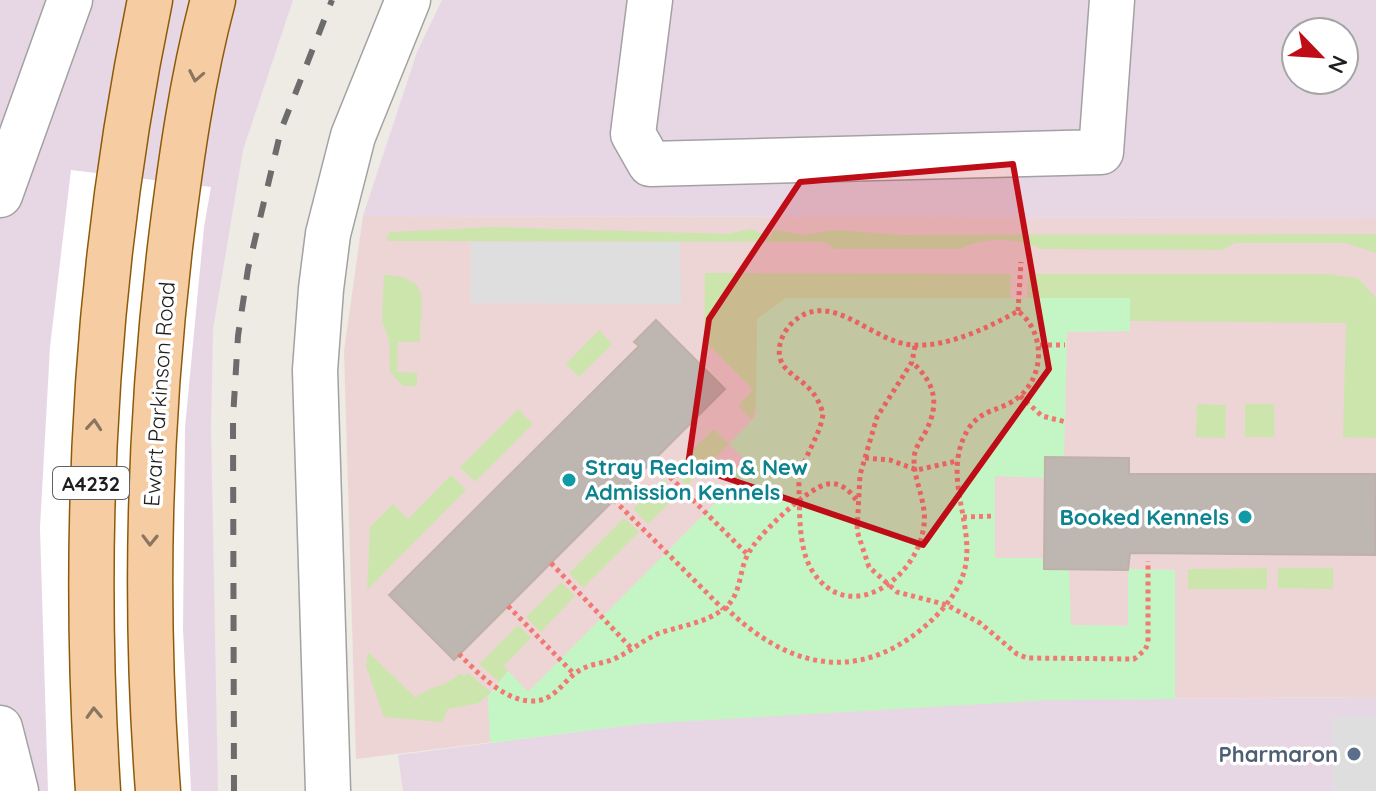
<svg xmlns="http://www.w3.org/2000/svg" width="1376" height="791" viewBox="0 0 1376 791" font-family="Quicksand,sans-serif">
	<rect width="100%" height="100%" fill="#eeeae4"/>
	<path fill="#eed5d5" d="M363 216 1376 218V697L1127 699 639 724 356 759 344 351Z"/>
	<path fill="#e7d7e5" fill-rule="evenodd" d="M0 0H293L243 150 213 329 211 429 218 791H0Z
		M442 0H1376V218L363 216 417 52ZM1296 32H1344V80H1296Z
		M1376 697V791H403L398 755 639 724 1052 700Z"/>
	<path fill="#cce5ad" d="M493 227 728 234 751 229 771 237 774 230 804 235 835 230 901 235 1376 234V253L1345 243H1235L1222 250 1041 249C1019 237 982 237 960 249H836L824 242 388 241 387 236 390 232Z
		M705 273 1011 274 1010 298H786L752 420 738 406 753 390 704 340Z
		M1028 274H1325L1358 278 1376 298V438L1343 437 1346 323 1130 321V298H1027Z
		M384 275C434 277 420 301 420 342H398L397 372 417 373V386H403L390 372 389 340 382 321Z
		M599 330 612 344 579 377 566 364Z
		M1197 404 1226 405 1225 438 1196 437Z
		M1245 404H1274V437H1245Z
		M518 409 533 424 475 482 460 467Z
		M714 429 729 444 687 485 672 470Z
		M451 475 466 490 367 590 370 527 393 504 408 519Z
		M663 479 678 494 648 524 633 509Z
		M624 518 639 532 583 588 569 573Z
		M1267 568V589H1188V569Z
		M1278 568H1333V589L1278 588Z
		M561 582 575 596 541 632 526 617Z
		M518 625 531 638 504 666 508 671 499 682 479 664Z
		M368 652 416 698C430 684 447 688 459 673L464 677 468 673 491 692 479 703 448 709 442 722 384 717 366 666Z"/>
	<path fill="#c4f6c5" d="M786 298H1130V331L1067 332 1064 457H1045V478L995 476V558H1044L1045 569H1069L1071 625 1128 626V569L1175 570V699L1052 700 639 724 490 743 488 696 508 671 528 692 733 485V473L745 460 729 444 756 416 757 319Z"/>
	<path fill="#dedede" d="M471 242H680L681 304 470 303Z
		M1376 716V791H1333L1332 717Z"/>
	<path fill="#fff" d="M71 170 211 187 204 227 185 428 183 629 191 791H48L40 528 50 347Z"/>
	<path fill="#beb6b1" stroke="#bfb1a8" stroke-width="2" d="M656 320 725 389 454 660 389 595 639 346 634 342Z
		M1045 457 1129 458V474H1376L1375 555 1130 553 1128 570 1044 569Z"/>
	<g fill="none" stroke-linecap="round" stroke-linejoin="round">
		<defs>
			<path id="minor" d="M650 0 633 134 650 164 1101 152 1112 0
				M0 195 70 0
				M0 728 16 791
				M328 791 315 370 321 289 328 234 353 136 408 0"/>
			<path id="major" d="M98 791C81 525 96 261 150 0
				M158 791C144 607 149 422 171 239 181 159 192 79 213 0"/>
		</defs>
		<use href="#minor" stroke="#a2a2a2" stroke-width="47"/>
		<use href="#major" stroke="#8e5a0a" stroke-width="47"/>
		<path stroke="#f07973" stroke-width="5" stroke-dasharray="4 4" stroke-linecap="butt" d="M1018 311 1021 262
			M1040 345H1065
			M915 346 912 362 877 417 860 475 857 531 869 567 897 592 947 605 980 623 1017 654 1027 658 1134 659 1145 650 1148 643V561
			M1020 396 1042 416 1066 422
			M865 458 890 460 917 470 957 461
			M653 460 747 554
			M614 500 723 609
			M963 517 995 516
			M551 563 632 649
			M508 606 574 674
			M725 607C785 666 854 685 923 628 943 611 962 589 966 563 972 521 945 479 964 437 978 406 999 414 1020 396 1046 373 1044 331 1018 311 990 327 948 347 914 345 872 344 830 285 791 324 783 333 777 345 780 358 786 379 814 379 823 414 820 439 797 464 799 489 800 515 798 549 813 572 849 626 914 580 923 531 929 505 914 484 914 459 914 449 921 440 926 431 940 403 935 383 912 362
			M459 654C477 672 502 699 529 701 557 703 562 678 584 668 594 663 608 663 618 657 633 650 644 639 660 633 683 625 708 623 727 606 741 593 739 572 747 556 755 537 808 487 828 484 841 482 850 491 857 501"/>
		<use href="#minor" stroke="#fff" stroke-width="44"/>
		<use href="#major" stroke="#f6cda2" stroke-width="44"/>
		<path stroke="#6c6c6c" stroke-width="6" stroke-dasharray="16 16" stroke-linecap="butt" d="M234 791 233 418 238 336 248 269 281 130 332 0"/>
	</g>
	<defs><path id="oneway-chevron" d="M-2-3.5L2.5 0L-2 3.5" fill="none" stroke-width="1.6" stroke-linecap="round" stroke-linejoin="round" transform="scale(2)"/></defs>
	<g stroke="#8a7660">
		<use href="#oneway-chevron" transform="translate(196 76) rotate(101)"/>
		<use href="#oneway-chevron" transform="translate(94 425) rotate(-85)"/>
		<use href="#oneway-chevron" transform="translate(150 540) rotate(91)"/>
		<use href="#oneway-chevron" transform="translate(94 713) rotate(-92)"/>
	</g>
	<path fill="#be0d17" fill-opacity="0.2" stroke="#be0d17" stroke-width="6" stroke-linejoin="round" d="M1013 164 1049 369 923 545 688 465 709 319 800 182Z"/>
	<g fill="#0f9aa8" stroke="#fff" stroke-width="3">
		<circle cx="569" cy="480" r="8"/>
		<circle cx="1245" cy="517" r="8"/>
	</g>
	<circle fill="#5c6f8a" stroke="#fff" stroke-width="3" cx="1354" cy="754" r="8"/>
	<g text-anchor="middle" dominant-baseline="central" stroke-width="7" stroke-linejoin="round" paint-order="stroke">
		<rect fill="#fff" stroke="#626262" stroke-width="2" x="53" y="467" width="76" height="32" rx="6"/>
		<g font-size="20" font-weight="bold" fill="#1e1e1e">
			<text x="91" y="483">A4232</text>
		</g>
		<g font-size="22" fill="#1e1e1e" stroke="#fff">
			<text transform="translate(159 394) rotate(-86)">Ewart Parkinson Road</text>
		</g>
		<g font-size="22" font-weight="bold" fill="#0d838f" stroke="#fff" text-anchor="start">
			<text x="585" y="467">Stray Reclaim &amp; New<tspan x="585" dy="25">Admission Kennels</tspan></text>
			<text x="1229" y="517" text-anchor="end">Booked Kennels</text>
		</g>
		<g font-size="22" font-weight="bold" fill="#4e5e75" stroke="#fff" text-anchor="end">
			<text x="1338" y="754">Pharmaron</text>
		</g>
	</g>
	<g transform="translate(1320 56) rotate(115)"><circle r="38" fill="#ffffff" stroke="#a5a5a5" stroke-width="2"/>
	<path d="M0-6L14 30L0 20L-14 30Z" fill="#be0d17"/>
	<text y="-12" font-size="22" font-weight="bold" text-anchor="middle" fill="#1e1e1e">N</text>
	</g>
</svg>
